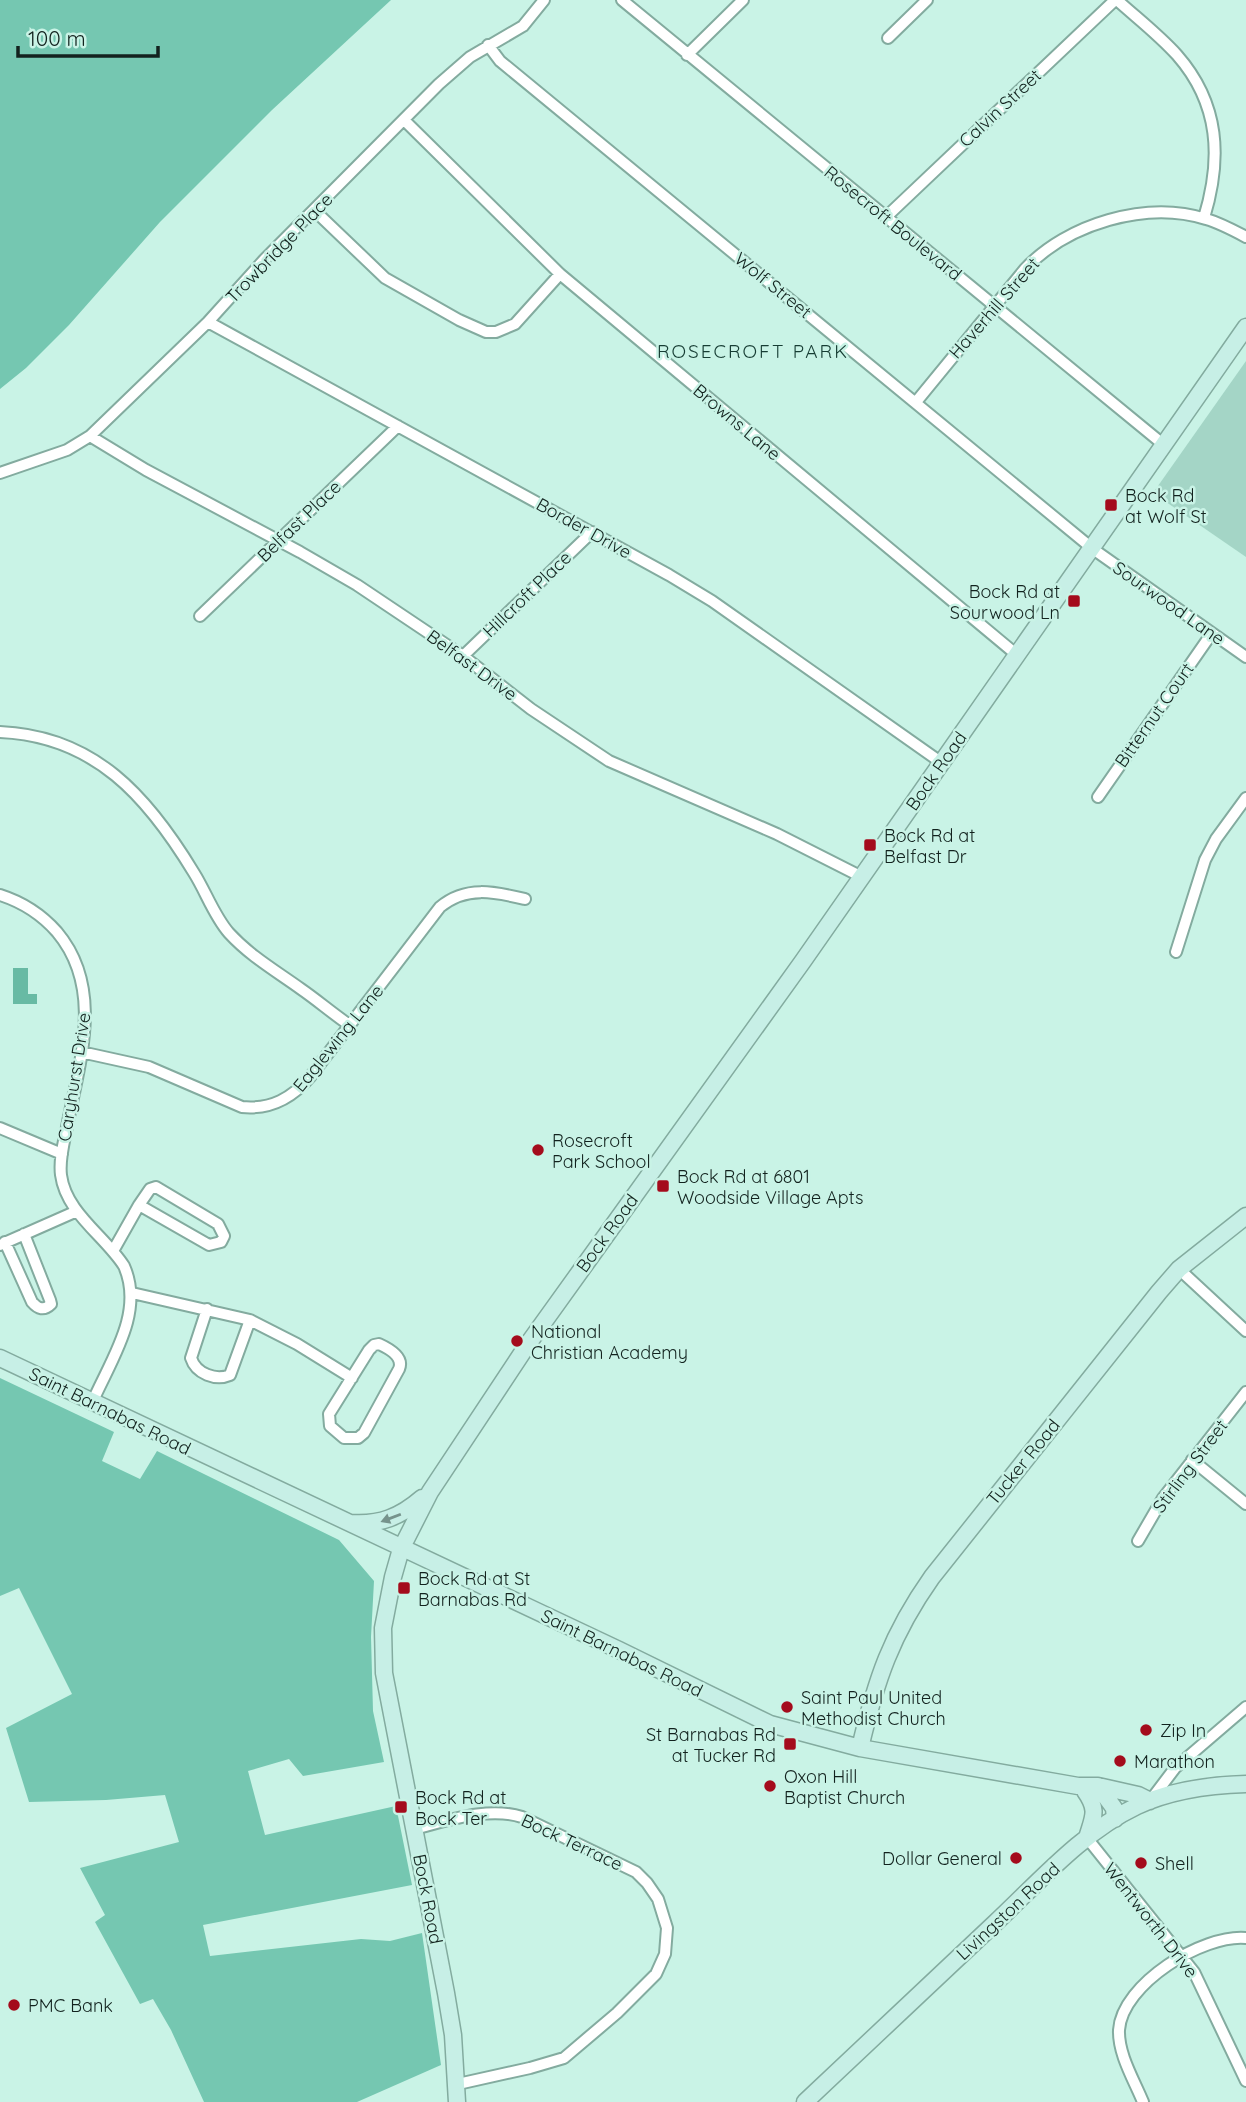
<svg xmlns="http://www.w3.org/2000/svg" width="1246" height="2102" viewBox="0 0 1246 2102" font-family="Quicksand,sans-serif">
	<rect width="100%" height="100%" fill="#c9f3e6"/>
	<path fill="#a4d5c6" d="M1246 361V557L1153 493Z"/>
	<path fill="#75c7b1" d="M0 0H391L272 110 160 222 69 325 26 368 0 389Z
		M0 1378 114 1432 102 1461 140 1479 157 1451 339 1540 374 1581 371 1637 373 1711 384 1762 303 1776 289 1759 248 1771 265 1835 396 1806 412 1885 203 1925 210 1956 361 1939 390 1941 422 1933 441 2065 357 2102H204L171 2030 153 1999 140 2004 95 1922 105 1915 80 1868 179 1842 165 1795 106 1800 29 1802 6 1728 72 1694 19 1588 0 1596Z"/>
	<path fill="#68baa4" d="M13 968H28V994H37V1004H13Z"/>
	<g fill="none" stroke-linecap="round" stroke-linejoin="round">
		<defs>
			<path id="street" d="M622 0 1164 445
				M1117 0C1137 18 1159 35 1177 55 1220 104 1222 159 1204 218
				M888 38 927 0
				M488 45 500 61 1093 549 1246 657
				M687 55 743 0
				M404 120 560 274 1017 655
				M315 211 385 278 459 320 486 332H496L515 324 560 274
				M886 217 1115 0
				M208 322 669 575 712 601 942 763
				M916 402 1025 269C1067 224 1146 200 1206 219 1220 223 1233 230 1246 237
				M90 436 146 470 300 552 357 585 463 656 531 709 609 761 777 834 862 877
				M0 473 67 450 90 436 208 322 264 260 439 84 470 57 523 26 544 0
				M200 616 398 426
				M463 656 592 532
				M0 732C95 736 148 797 194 873 206 892 214 916 229 933 250 956 276 971 301 989 317 1000 332 1013 348 1024
				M1098 797 1212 633
				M0 895C22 902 42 915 57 932 105 989 79 1063 67 1127 64 1142 59 1159 61 1175 66 1213 105 1236 124 1266 145 1313 110 1361 92 1403
				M1176 952 1205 860 1216 839 1246 798
				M81 1052 149 1067 242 1107C271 1110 292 1098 310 1077L440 907C466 885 495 892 525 899
				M0 1128 62 1154
				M156 1187 218 1224 224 1236 221 1242 209 1245 139 1205 150 1189Z
				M5 1242 32 1302C38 1309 44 1311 51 1304L50 1300 24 1234
				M0 1245 77 1211
				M113 1251 139 1205
				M1179 1269 1246 1331
				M132 1293 250 1320 297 1344 352 1378
				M207 1309 191 1358C196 1374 216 1381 230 1375L250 1320
				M379 1344C390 1349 404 1357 399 1369L364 1433 358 1438H344L330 1426 329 1414 369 1350 374 1345Z
				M1192 1460 1246 1504
				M1138 1541 1163 1498 1246 1392
				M1150 1801 1175 1768 1246 1707
				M414 1829C447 1821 488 1806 522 1817L636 1872 647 1883 658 1899 667 1928 665 1954 656 1974 617 2013 564 2058 530 2068 458 2084
				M1087 1838 1194 1972 1246 2081
				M1143 2102C1134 2080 1118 2054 1119 2030 1122 1984 1203 1934 1246 1938"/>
			<path id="secondary" d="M0 1358 619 1650 770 1724 860 1748 1078 1786H1098L1114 1808 1115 1819
				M351 1523C380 1525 400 1517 422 1498
				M860 1748C876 1680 891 1635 932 1577L1159 1292 1179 1269 1246 1216
				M1098 1786 1138 1795 1150 1801
				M1085 1791C1099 1811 1093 1817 1087 1838
				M457 2102 453 2035 446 1993 384 1673 383 1628 393 1577 401 1549 430 1492 528 1344 803 961 1246 327
				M805 2102C868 2043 931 1983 994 1924 1038 1883 1082 1832 1137 1806 1169 1791 1211 1785 1246 1784"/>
		</defs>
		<use href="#street" stroke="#83ab9f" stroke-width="14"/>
		<use href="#secondary" stroke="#83ab9f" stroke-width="19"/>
		<use href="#street" stroke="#fff" stroke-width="10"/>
		<use href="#secondary" stroke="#c7efe6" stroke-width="16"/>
	</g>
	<defs><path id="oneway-solid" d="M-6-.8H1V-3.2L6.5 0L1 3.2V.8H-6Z" transform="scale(1.75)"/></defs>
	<use fill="#76938c" href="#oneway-solid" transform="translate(391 1518) rotate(159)"/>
	<g fill="#a40b1c" stroke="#c9f3e6" stroke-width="2.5">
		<rect x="1104" y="498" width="14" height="14" rx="3.5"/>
		<rect x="1067" y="594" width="14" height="14" rx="3.5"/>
		<rect x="863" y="838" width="14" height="14" rx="3.5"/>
		<circle cx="538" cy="1150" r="7"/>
		<rect x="656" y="1179" width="14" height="14" rx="3.5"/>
		<circle cx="517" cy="1341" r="7"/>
		<rect x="397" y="1581" width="14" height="14" rx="3.5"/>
		<circle cx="787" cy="1707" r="7"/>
		<circle cx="1146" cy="1730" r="7"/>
		<rect x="783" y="1737" width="14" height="14" rx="3.5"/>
		<circle cx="1120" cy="1761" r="7"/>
		<circle cx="770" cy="1786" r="7"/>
		<rect x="394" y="1800" width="14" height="14" rx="3.5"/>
		<circle cx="1016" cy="1858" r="7"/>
		<circle cx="1141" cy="1863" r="7"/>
		<circle cx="14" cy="2005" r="7"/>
	</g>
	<g text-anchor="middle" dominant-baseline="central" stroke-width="5" stroke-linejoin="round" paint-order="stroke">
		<g font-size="18" fill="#12221e" stroke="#c9f3e6">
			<text transform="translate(1000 108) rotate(-43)">Calvin Street</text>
			<text transform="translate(893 223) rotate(39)">Rosecroft Boulevard</text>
			<text transform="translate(279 248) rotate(-46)">Trowbridge Place</text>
			<text transform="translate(773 285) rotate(39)">Wolf Street</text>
			<text transform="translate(994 308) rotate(-49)">Haverhill Street</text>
			<text transform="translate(737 422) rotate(40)">Browns Lane</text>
			<text transform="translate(299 521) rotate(-44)">Belfast Place</text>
			<text transform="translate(584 528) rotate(29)">Border Drive</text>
			<text transform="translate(527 594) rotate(-44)">Hillcroft Place</text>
			<text transform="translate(1169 603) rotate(35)">Sourwood Lane</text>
			<text transform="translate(472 665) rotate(36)">Belfast Drive</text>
			<text transform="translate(1154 715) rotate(-55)">Bitternut Court</text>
			<text transform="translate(936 771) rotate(-55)">Bock Road</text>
			<text transform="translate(338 1038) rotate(-51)">Eaglewing Lane</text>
			<text transform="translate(74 1077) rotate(-81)">Caryhurst Drive</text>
			<text transform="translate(607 1233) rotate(-54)">Bock Road</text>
			<text transform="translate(110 1411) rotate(26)">Saint Barnabas Road</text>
			<text transform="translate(1023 1462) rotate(-51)">Tucker Road</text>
			<text transform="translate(1190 1466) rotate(-53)">Stirling Street</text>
			<text transform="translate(622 1653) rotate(26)">Saint Barnabas Road</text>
			<text transform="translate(572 1842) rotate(25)">Bock Terrace</text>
			<text transform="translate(428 1899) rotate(79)">Bock Road</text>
			<text transform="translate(1008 1911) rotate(-43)">Livingston Road</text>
			<text transform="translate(1151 1920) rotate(52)">Wentworth Drive</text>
		</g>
		<g font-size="18" fill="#12221e" stroke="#c9f3e6" text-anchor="start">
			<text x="1125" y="495">Bock Rd<tspan x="1125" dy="21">at Wolf St</tspan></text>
			<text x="1060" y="591" text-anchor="end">Bock Rd at<tspan x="1060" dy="21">Sourwood Ln</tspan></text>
			<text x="884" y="835">Bock Rd at<tspan x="884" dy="21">Belfast Dr</tspan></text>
			<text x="552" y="1140">Rosecroft<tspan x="552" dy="21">Park School</tspan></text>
			<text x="677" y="1176">Bock Rd at 6801<tspan x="677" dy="21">Woodside Village Apts</tspan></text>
			<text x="531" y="1331">National<tspan x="531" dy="21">Christian Academy</tspan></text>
			<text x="418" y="1578">Bock Rd at St<tspan x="418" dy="21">Barnabas Rd</tspan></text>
			<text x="801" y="1697">Saint Paul United<tspan x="801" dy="21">Methodist Church</tspan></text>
			<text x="1160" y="1730">Zip In</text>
			<text x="776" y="1734" text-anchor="end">St Barnabas Rd<tspan x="776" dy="21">at Tucker Rd</tspan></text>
			<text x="1134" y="1761">Marathon</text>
			<text x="784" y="1776">Oxon Hill<tspan x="784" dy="21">Baptist Church</tspan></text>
			<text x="415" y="1797">Bock Rd at<tspan x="415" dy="21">Bock Ter</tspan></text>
			<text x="1002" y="1858" text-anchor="end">Dollar General</text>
			<text x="1155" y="1863">Shell</text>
			<text x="28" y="2005">PMC Bank</text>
		</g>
		<g font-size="19" letter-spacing="2" fill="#173d34" stroke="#c9f3e6">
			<text x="753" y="351">ROSECROFT PARK</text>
		</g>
	</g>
	<path d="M18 46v10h140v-10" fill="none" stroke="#12221e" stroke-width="3.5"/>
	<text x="28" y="46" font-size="21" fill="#12221e" stroke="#c9f3e6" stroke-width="5" paint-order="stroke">100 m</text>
</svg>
